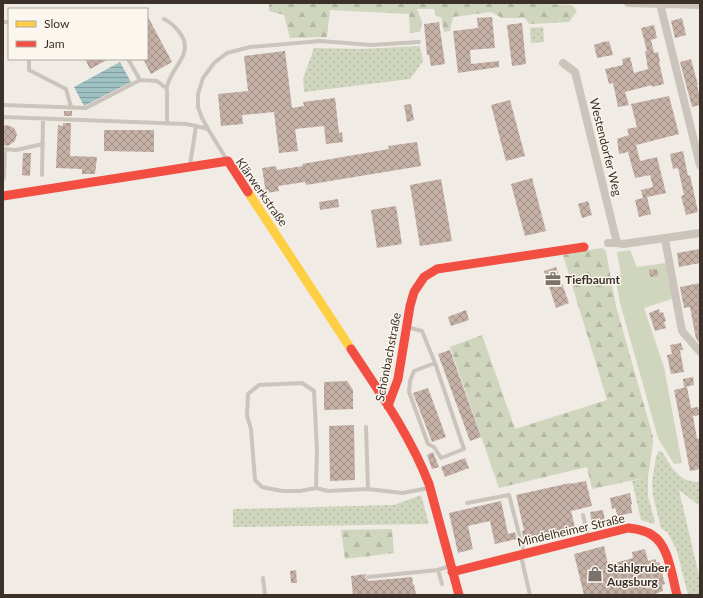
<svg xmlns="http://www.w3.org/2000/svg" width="703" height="598" viewBox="0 0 703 598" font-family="Lato,sans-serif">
	<defs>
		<pattern id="grass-dots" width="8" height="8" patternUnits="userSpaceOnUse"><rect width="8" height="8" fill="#d0d6be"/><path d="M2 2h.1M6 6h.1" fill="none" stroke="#b4b8a3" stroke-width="1.8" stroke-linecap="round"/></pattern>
		<pattern id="forest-firs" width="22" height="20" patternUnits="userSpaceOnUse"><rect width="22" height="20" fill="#d0d6be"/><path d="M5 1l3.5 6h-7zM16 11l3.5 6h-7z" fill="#b4b8a3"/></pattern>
		<pattern id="water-rules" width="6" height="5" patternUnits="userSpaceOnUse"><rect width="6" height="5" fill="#a0c1c2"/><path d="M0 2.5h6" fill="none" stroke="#849d9e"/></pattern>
		<pattern id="building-cross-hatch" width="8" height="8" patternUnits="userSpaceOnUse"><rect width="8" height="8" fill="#c5b0a6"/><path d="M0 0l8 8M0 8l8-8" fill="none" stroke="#a19087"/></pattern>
	</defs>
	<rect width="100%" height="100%" fill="#f0ebe5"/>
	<path fill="url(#grass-dots)" d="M543 27 544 42 531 43 530 28Z
		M420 46 423 61 410 79 304 92 303 79 314 48 361 49Z
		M660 451 662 452C672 467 679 483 700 482V506L679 490 700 580V595H688L677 551 668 533 661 528 653 496 652 482 656 457 658 452Z
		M648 477V496L655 522 654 524 641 520 632 481Z
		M421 495 429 524 233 527V509L394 505Z"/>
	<path fill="url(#forest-firs)" d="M269 3H520L572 5 577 11 569 22 529 24 525 18H502L491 12 453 17 450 31 444 32 441 17 436 16 434 9H417L422 22 420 32 410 33 409 14 330 10 327 37 290 38 284 15 269 11Z
		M601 248 604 249 606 252 616 306 653 437V443L648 477 592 489 587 467 499 488 450 347 482 335 515 429 607 400 563 255Z
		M392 529 394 553 345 559 341 530Z"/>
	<path fill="#d0d6be" d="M630 250 637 267 666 263 672 299 644 308 664 367 682 463 674 464 658 438 620 303 615 276 621 275 617 252Z"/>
	<path fill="url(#water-rules)" d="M120 62 131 82 84 106 74 87Z"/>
	<path fill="url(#building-cross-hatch)" d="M147 15 172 62 151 74 143 59H147Z
		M492 17 495 48 470 50 471 64 499 61V67L458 73 453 31 478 28 477 18Z
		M682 18 686 35 675 38 671 21Z
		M439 22 445 64 431 66 429 55H427L424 24Z
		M522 23 526 64 512 66 507 25Z
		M654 25 657 38 651 40 654 53 658 52 660 62H659L664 84 652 87V85L625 92 629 105 618 107 613 83 609 84 605 69 623 65 622 59 630 57 634 73 648 69 645 51H647L641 28Z
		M606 41V42L609 41 613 55 597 58 594 45Z
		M285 51 292 108 304 106 303 102 335 98 339 133 342 132 343 142 326 144 324 126 295 129 298 151 279 153 274 112 242 115 243 124 221 126 218 94 248 91 244 56Z
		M85 59H109L90 69Z
		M691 59 698 85H697L700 98V105L692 107 680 62Z
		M669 96 679 134 636 145 640 161 657 157 666 193 647 197 651 214 639 217 635 200 643 198 641 190 653 187 650 175 635 178 628 152 619 154 617 139 629 135 627 129 637 127 631 104Z
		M510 100 525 156 506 161 491 105Z
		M411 104 414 120 407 122 404 105Z
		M64 111H72V116H64Z
		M63 123H71L70 156 97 157 95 174H82V169L56 168 58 125 63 126Z
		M7 125 14 128 17 134 15 141 8 146 3 145V126Z
		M104 130H154V152L104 151Z
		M417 142 421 166 306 185 305 182 278 186 279 191 266 193 262 168 276 166 277 170 303 166 302 164 389 149 388 146Z
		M683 151 688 176 690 175 698 212 686 215 681 196 684 195 678 168 673 169 670 154Z
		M23 153H31L30 176 22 175Z
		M532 178 546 231 525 236 511 184Z
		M441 179 452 241 420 246 410 185Z
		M338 199 339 207 320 210 319 202Z
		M588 201 592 215 582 218 578 204Z
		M396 206 402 244 377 248 371 210Z
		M700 249V263L679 267 677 253Z
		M556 267 569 303 556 308 544 271Z
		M657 269 658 276 650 277 649 270Z
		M700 283V342H699L696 339 690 307 684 308 680 287Z
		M659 309 660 313 663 312 666 321 664 322 666 328 655 331 649 313Z
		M466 310 469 320 451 326 448 317Z
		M681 343 683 350H680L684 372 671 374 667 355 672 354 670 345Z
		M450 350 481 437 470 441 438 354Z
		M693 377 694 385 684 387 683 379Z
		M347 381 353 390V409L324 410V382Z
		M687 387 691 408 698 407 700 414V415L693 416 697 439 700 438V469L690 471 674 390Z
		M428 388 446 437 432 442 413 393Z
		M354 425 355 480 330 481 329 426Z
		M433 452 439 467 432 469 427 455Z
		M465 458 469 468 445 477 441 467Z
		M586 481 592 506 571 511 575 527 526 538 523 537 522 531 524 530 516 495 570 483V484Z
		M630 493 632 504H631L632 513 618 516 615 508 612 509 610 498Z
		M501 501 508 534 515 532 517 539 495 544 490 521 468 526 473 549 458 553 449 513Z
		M603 510 605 521 592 523 590 512Z
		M604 546 608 565 633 558 632 552 645 549 648 561 655 559 657 563 659 562 665 584 662 585 663 591 655 594 654 595H584L574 554Z
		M296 570 297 583H291L290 571Z
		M366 574 365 578 369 581 412 577 413 585 414 584 416 595H353L351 576Z"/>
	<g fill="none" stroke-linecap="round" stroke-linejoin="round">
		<path stroke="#cac4bd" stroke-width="4" d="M164 19C172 23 177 28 182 36 193 56 170 68 167 87 166 89 168 93 167 96 167 105 167 114 167 124
			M3 22H9
			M29 59V70L66 89 71 107
			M128 59 140 80 157 81 166 88
			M3 105 86 108 140 80
			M3 117 186 124 196 126 208 129
			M3 149 16 150 43 144
			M227 160 208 129 202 118 198 107V94L203 78 214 63 227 53 250 47 320 41 371 45 419 42
			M190 165 196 126
			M42 175 43 119
			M3 179 4 177 5 149
			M407 327 422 331 435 363 464 449 441 458 434 447 428 444 409 392 410 381 414 371 435 363
			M366 427 368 489 402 493 429 488
			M316 488 317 450 314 391 302 383 259 385 248 394 247 416 251 429 255 480 262 487 282 491H300L316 488 328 491 368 489
			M467 503 509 495 524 553
			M583 515 588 537
			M521 556 530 595
			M438 570 442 584
			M368 577 438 570 450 566
			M263 578 265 595"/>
		<path stroke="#cac4bd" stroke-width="8" d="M628 3 700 5
			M660 4 700 165
			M563 63 575 72 617 243
			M665 239 682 331 700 352
			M608 243H617L623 244 700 233"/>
		<path stroke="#ffcf43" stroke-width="9" d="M248 192 351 349"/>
		<path stroke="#f24e42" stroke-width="9" d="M3 196 228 161 248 192
			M351 349C380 393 410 435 429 484L459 595
			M388 406 398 379 410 306 414 292 424 277 437 269 584 247
			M452 572 628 528C636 529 645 530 652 535 669 545 672 577 677 595"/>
	</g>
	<defs>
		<symbol id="office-bare" viewBox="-9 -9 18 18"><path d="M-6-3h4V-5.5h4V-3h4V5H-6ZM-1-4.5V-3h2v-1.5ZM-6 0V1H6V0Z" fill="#7a726b" stroke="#fbf6ee" stroke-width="2.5" paint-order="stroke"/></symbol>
		<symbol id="shop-bare" viewBox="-9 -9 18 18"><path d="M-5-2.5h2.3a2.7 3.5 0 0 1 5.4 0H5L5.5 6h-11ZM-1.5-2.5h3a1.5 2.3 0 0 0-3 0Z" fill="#7a726b" stroke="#fbf6ee" stroke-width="2.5" paint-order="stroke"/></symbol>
	</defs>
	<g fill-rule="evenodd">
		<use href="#office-bare" x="542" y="268" width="22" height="22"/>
		<use href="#shop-bare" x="584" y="563" width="22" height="22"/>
	</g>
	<g text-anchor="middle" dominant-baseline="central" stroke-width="3" stroke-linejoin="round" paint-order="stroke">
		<g font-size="12" fill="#3b312a" stroke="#fbf6ee">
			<text transform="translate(606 147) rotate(76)">Westendorfer Weg</text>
			<text transform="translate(262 192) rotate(55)">Klärwerkstraße</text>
			<text transform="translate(388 357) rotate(-79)">Schönbachstraße</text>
			<text transform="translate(571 530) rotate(-13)">Mindelheimer Straße</text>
		</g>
		<g font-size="12" font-weight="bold" fill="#3b312a" stroke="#fbf6ee" text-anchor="start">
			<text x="565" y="279">Tiefbaumt</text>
			<text x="607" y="567">Stahlgruber<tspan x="607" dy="14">Augsburg</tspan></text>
		</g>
	</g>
	<rect width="703" height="598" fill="none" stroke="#3b312a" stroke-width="8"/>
	<rect x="8" y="8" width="140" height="52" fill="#fbf6ee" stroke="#aea7a0"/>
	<rect x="16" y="21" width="20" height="6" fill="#ffcf43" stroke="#aea7a0"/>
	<text x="44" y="28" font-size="12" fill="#3b312a">Slow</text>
	<rect x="16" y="41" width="20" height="6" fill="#f24e42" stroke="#aea7a0"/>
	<text x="44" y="48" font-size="12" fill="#3b312a">Jam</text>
</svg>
